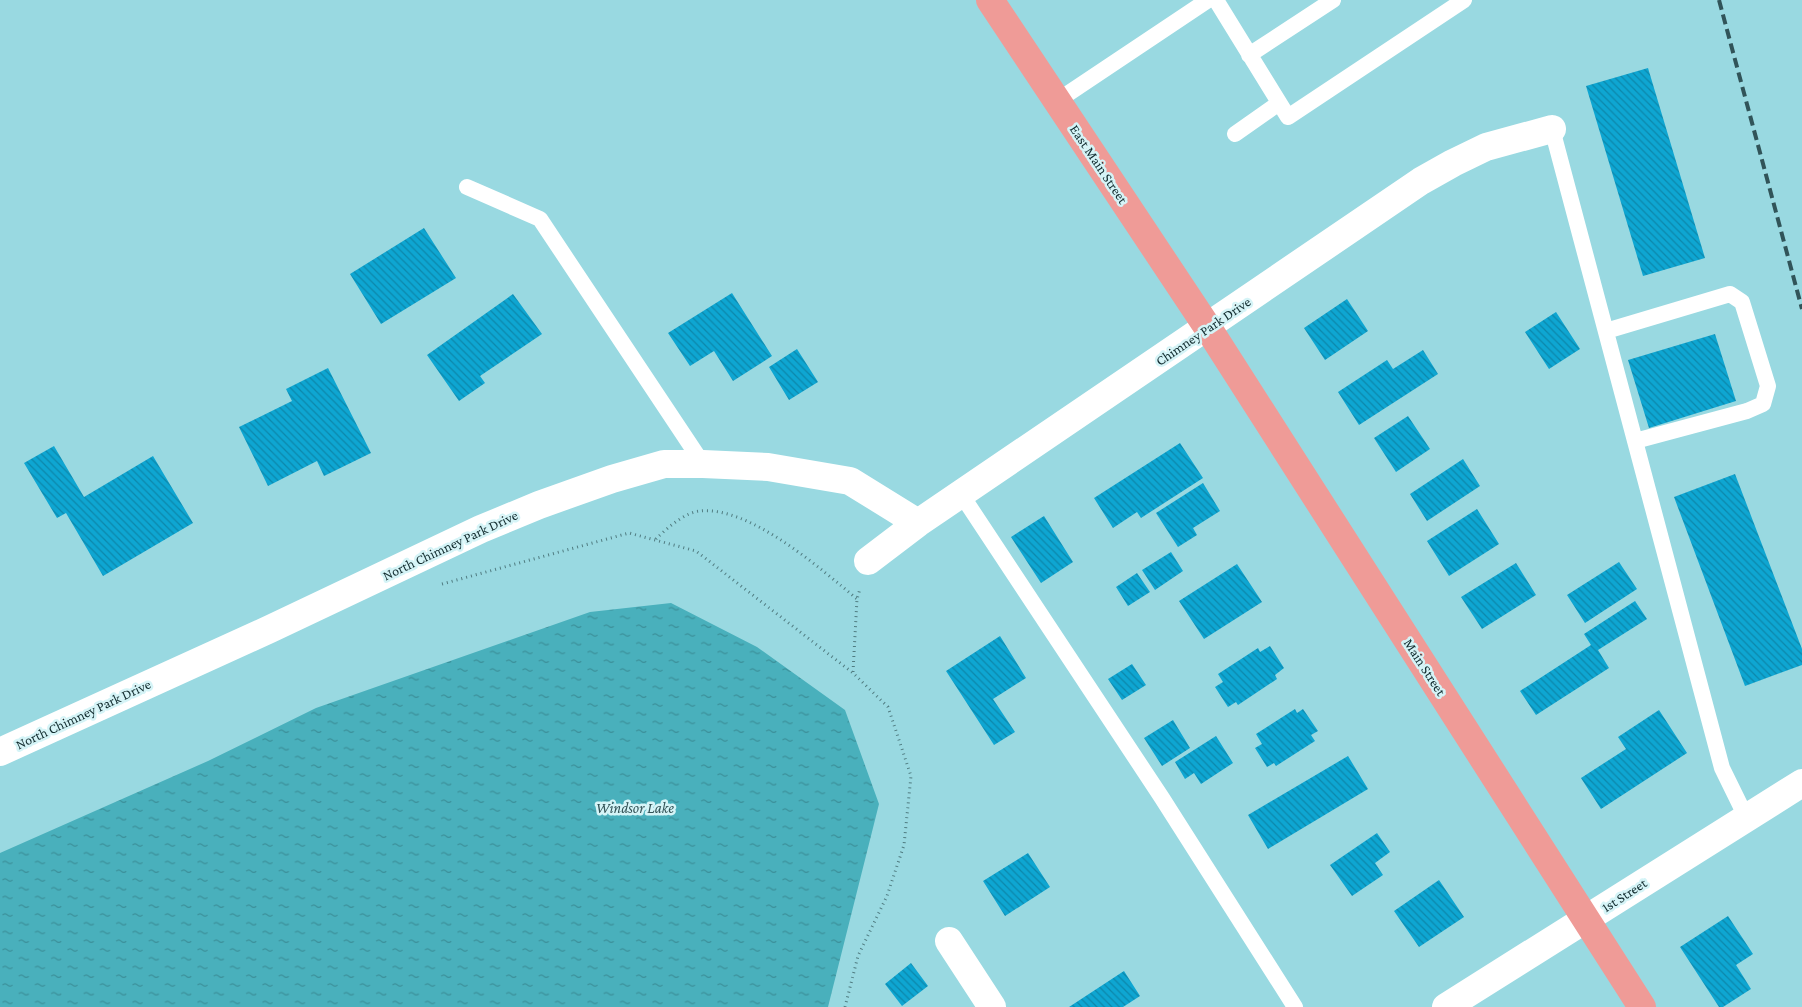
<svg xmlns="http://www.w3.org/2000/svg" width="1802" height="1007" viewBox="0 0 1802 1007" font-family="'Crimson Pro',serif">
	<defs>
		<pattern id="water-ripples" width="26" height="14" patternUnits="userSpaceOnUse" patternTransform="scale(1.25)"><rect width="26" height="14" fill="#49b0bc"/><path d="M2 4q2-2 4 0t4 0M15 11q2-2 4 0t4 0" fill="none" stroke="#3b8f99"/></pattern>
		<pattern id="building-back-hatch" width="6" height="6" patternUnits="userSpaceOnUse" patternTransform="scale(1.25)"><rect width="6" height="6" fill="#0ea6d2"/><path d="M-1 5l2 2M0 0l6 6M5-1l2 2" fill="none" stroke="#0c87ab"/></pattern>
	</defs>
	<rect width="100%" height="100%" fill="#99d9e1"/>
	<path fill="url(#water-ripples)" d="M671 603 757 647 845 710 879 804 828 1007H0V853L208 761 316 708 590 612Z"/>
	<path fill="url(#building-back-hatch)" d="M1648 68 1705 258 1643 276 1586 86Z
		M424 228 456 278 381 324 350 274Z
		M732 293 772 356 733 381 714 351 690 366 668 333Z
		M513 294 542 334 480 376 485 383 459 401 427 355Z
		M1347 299 1368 331 1325 360 1304 328Z
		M1556 312 1580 349 1549 369 1525 332Z
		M1715 334 1736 401 1649 428 1628 360Z
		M797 349 818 382 789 400 769 367Z
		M1423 350 1438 374 1359 425 1338 392 1387 360 1393 369Z
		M328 368 371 453 324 476 317 461 268 486 239 427 292 401 286 389Z
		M1408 416 1430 449 1396 472 1374 438Z
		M1180 443 1203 478 1141 518 1137 512 1113 528 1094 498Z
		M54 446 84 497 153 456 193 523 103 576 66 513 57 518 24 463Z
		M1463 459 1480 486 1427 521 1410 494Z
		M1735 474 1802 649V665L1745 686 1674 497Z
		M1203 483 1220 511 1193 528 1197 535 1178 547 1156 513Z
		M1477 509 1499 544 1449 576 1427 541Z
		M1044 516 1073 562 1041 583 1011 537Z
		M1171 552 1183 571 1155 590 1142 570Z
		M1619 562 1637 589 1585 623 1567 595Z
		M1516 563 1536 595 1482 629 1461 597Z
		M1237 564 1262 602 1204 639 1179 601Z
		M1137 573 1150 592 1128 606 1116 587Z
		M1635 601 1647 619 1598 650 1609 668 1536 715 1520 691 1591 645 1584 634Z
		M1000 636 1026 678 993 699 1015 732 994 745 946 671Z
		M1270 646 1284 668 1275 675 1277 679 1238 705 1236 702 1228 707 1215 687 1223 682 1218 674 1258 648 1260 652Z
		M1132 664 1146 685 1122 700 1108 679Z
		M1295 709 1297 713 1303 709 1318 731 1311 735 1315 741 1276 766 1274 763 1267 767 1255 748 1262 744 1256 734Z
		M1659 710 1687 753 1601 809 1581 778 1626 749 1618 737Z
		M1173 720 1190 748 1162 766 1144 738Z
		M1216 736 1233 763 1201 784 1194 773 1185 779 1175 762Z
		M1348 756 1368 789 1268 849 1248 815Z
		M1377 833 1390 852 1375 863 1383 875 1352 896 1330 865Z
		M1028 853 1050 887 1005 916 983 881Z
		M1439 880 1464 917 1419 947 1394 911Z
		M1728 916 1753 954 1736 965 1751 989 1723 1007H1719L1680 947Z
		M911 963 928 986 902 1006 885 984Z
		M1124 971 1140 996 1123 1007H1069Z"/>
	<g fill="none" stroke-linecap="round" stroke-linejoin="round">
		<path stroke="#507c81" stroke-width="3" stroke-dasharray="1 4" stroke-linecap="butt" d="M656 539C666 529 685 512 700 511 750 506 821 569 857 599
			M442 584 629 533 696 551 853 673 888 707 911 776 904 845 887 896 858 956 845 1007
			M853 672 857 599 860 589"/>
		<path stroke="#fff" stroke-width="16" d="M1216 0 1288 117 1464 0
			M1249 55 1333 0
			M1057 101 1208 0
			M1552 129 1722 768 1746 817
			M1235 134 1279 103
			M467 187 540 219 703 464
			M1606 331 1730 294 1742 302 1768 386 1763 404 1747 411 1635 441
			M961 494 1162 798 1295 1007"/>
		<path stroke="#fff" stroke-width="28" d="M868 561 918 523 1421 181 1453 163 1486 147 1552 129
			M0 752 270 629 481 529 539 505 612 479 664 464H703L768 467 850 481 918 523
			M949 941 992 1007
			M1446 1007 1802 783"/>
		<path stroke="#ef9b97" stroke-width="28" d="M990 0 1208 328 1642 1007"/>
		<path stroke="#315459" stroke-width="4" stroke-dasharray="10 5" stroke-linecap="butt" d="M1719 0 1802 309"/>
	</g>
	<g text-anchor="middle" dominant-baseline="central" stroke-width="5" stroke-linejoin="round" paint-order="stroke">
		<g font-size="14" fill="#112b2e" stroke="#d5f4f7">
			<text transform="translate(1099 164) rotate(56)">East Main Street</text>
			<text transform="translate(1203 331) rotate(-34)">Chimney Park Drive</text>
			<text transform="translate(450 545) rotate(-25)">North Chimney Park Drive</text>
			<text transform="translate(1425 667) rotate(57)">Main Street</text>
			<text transform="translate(83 714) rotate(-25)">North Chimney Park Drive</text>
			<text transform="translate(1624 895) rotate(-33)">1st Street</text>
		</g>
		<g font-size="15" font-style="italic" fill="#325256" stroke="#d5f4f7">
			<text x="635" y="808">Windsor Lake</text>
		</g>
	</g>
</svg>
